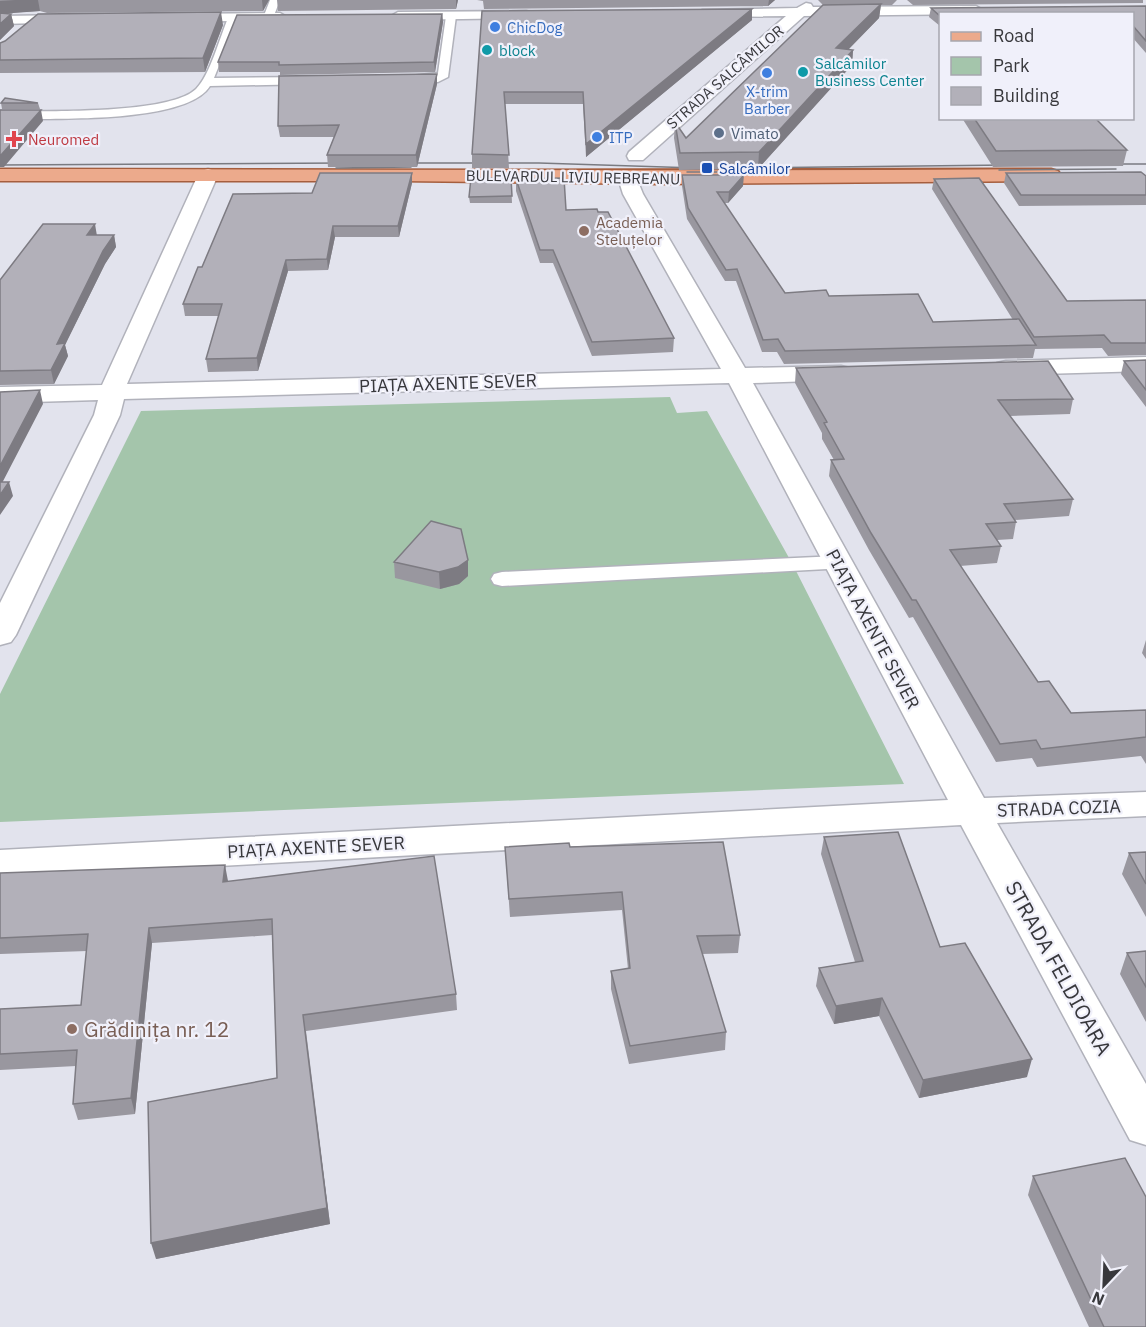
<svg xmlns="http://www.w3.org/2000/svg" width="1146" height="1327" viewBox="0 0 1146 1327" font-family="'IBM Plex Sans',sans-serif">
	<rect width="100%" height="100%" fill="#e2e3ed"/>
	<path fill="#a4c5ab" d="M670 397 677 413 707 411 793 565 904 784 0 822V694L141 411Z"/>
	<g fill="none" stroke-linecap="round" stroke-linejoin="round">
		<defs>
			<path id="lane" d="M270 0H280L273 18 268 21 263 18Z
				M451 13 456 16 448 77 438 82 402 83V77L438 73 446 16Z
				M233 15 238 18 214 78 311 77 315 78V84L210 86C186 125 45 118 0 119V111C40 111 169 115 196 89 210 75 220 37 228 18Z
				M838 556 846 558 849 563 846 568 502 586 494 584 491 579 494 574 502 572Z"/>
			<path id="street" d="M806 3 811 4 813 7 976 6 983 10 979 14 804 16 643 160H629L627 156 629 152 786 16 707 17 700 13 702 10 797 8Z
				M526 11 531 12 533 15 531 18 398 20 391 16 398 12Z
				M280 13 287 17 285 20 179 22 172 18 179 14Z
				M76 15 83 19 81 22 0 24V16Z
				M208 169 215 171 218 175 127 384 721 369 623 194 618 178 621 174H635L643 194 745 368 841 366 850 368 853 373 850 378 841 380 753 383 984 798 1146 792V816L997 823 1146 1084V1145L1130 1140 961 825 0 878V850L948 800 729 383 124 399 120 415 16 635 11 642 0 645V603L94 415 98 400 0 403V387L102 385 198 175 201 171Z
				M1146 357V371L1006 375 997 373 994 368 997 363 1006 361Z"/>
			<path id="primary" d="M0 169C350 169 701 172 1051 169L1058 171 1061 175 1058 179 1051 181 658 184 400 181H0Z"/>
		</defs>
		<use href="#lane" stroke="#b1b2bb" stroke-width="3"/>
		<use href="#street" stroke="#b1b2bb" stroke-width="3"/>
		<use href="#primary" stroke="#a55e3e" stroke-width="3"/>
		<use href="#lane" fill="#fff" fill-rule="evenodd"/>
		<use href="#street" fill="#fff" fill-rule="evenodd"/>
		<use href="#primary" fill="#ecaa8c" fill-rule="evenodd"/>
		<path stroke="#7a7b81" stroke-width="1.5" d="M402 163H539L696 168
			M1107 164H1146
			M0 165 345 163
			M336 168 411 167
			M744 168 1008 165
			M999 170 1116 169
			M687 172H753"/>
	</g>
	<path fill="#99979f" d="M0 0H269L263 11 47 13 40 11 6 13 11 14 14 26 0 40Z
		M277 0H458L456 9 278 11Z
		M477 0H775L768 6 484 9 483 1Z
		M818 0H897L892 5H881L879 18 848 50H853L852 65 758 169 679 170 674 138 675 122 686 138 823 5Z
		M907 0H1143V3L913 5Z
		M1146 6V53L1132 37V14H940V26L929 17 931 8Z
		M752 9V20L586 157 583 104H505L509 168H472V154L482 11Z
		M442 14 443 22 435 72 280 75V72H219L218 62Z
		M223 25 205 72 0 73V43Z
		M437 74V84L417 167H328L327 155 334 137H280L278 126Z
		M1 103H38L40 109H2Z
		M962 118H1095L1127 150 1123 166 993 167Z
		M412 173V183L399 237H335L328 270 288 271 258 371 208 372 206 359 219 316H185L183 304 202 267 312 193Z
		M1006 173 1146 176V205L1019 206 1004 183Z
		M682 175 743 186 728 203H724L785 293 829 296 933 322 1013 320 932 189 934 179 1067 301 1146 300V355L1108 356 1102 348 1035 349 1033 358 784 364 777 352H762L736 281H725L687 219 682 186Z
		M511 178 512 203H470L469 197Z
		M516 179 566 210 674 338 673 352 592 356 553 263H540L516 191Z
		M97 235H114L116 247 105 264 65 345 68 356 54 384 0 385V280Z
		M1146 360V407L1121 374 1124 361Z
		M796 368 1073 399 1070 414 1010 416 1073 499 1069 516 1015 520 1016 522 1013 539 997 540 1001 546 997 563 960 566 1038 682 1071 713 1146 710V764L1141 756 1037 767 1032 758 996 762 913 617 909 618 869 550 829 476 831 460H834L822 439V433L795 383Z
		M468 560V576L459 584 440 589 395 578 394 562Z
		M1146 640V659L1142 653Z
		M824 837 940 947 1027 1077 919 1098 879 1016 834 1024 816 986 819 968 855 962 821 854Z
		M505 847H570L740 935 738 953 702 954 726 1032 725 1050 629 1064 611 989V971L628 969 622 910 510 917Z
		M1146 852V917L1122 874 1129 853Z
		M0 873 228 882 456 994 457 1010 306 1031 330 1224 156 1259 277 1078 272 935 152 943 135 1114 78 1120 73 1104 76 1066 0 1070V1009L81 1005 87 951 0 954Z
		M1146 951V1022L1120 974 1127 953Z
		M1033 1176 1146 1327H1089L1028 1195Z"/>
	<path fill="#7d7b82" d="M15 0H38L40 11 0 14V1Z
		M262 0H269L263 11Z
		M456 0H458L456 9Z
		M769 0H775L768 6Z
		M881 4 879 18 835 63 836 48Z
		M752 9V20L586 157V144Z
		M221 12 223 25 205 72 203 58Z
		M11 14 14 26 0 40V24Z
		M442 14 443 22 435 72 434 62Z
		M853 50 852 65 758 169 759 152Z
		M437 74V84L417 167 416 155Z
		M41 110 43 121 4 167H0V155Z
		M412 173V183L399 237 398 226Z
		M744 175 743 186 728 203 729 192Z
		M95 224 97 236 87 235Z
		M333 226 335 237 328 270 327 259Z
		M114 235 116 247 105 264 65 345 68 356 54 384 51 370 57 344 103 251Z
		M286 260 288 271 258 371 257 358Z
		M40 390 43 404 0 487V466Z
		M9 482 13 496 0 515V495Z
		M468 560V576L459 584 440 589 439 572Z
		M225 865 228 881 226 898 223 882Z
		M149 928 152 943 135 1114 131 1098Z
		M882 998 879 1016 834 1024 836 1006Z
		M303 1015 330 1224 156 1259 151 1243 327 1208Z
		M1032 1059 1027 1077 919 1098 923 1080Z"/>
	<path fill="#b2b0b9" stroke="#7d7b82" stroke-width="1.5" d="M881 4 836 48 853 50 759 152 680 153 675 122 686 138 823 5Z
		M1146 6V41L1134 27H1132V14H940V16L931 8Z
		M752 9 586 144 583 92H504L509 155 472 154 482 11Z
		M221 12 203 58 0 60V43L5 41 38 14Z
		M0 13 11 14 0 24Z
		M442 14 434 62 279 65V62H218L237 15Z
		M437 74 416 155H327L339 125 278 126 279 76Z
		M5 98 38 103H1Z
		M0 110H41L1 155H0Z
		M974 118H1095L1127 150 996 151Z
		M1141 172 1146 176V195H1021L1006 173Z
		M320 173H412L398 226H333L327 259 286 260 257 358 206 359 222 304H183L198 267H202L233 194 312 193Z
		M682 175H744L729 192H717L785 293 826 290 829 296 918 294 933 322 1019 319 1036 345 785 351 778 339 763 340 737 269 726 270 688 208Z
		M471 178H511L512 196 469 197Z
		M564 178 566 210 597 209 598 212H608L674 338 592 342 553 250H540L516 179Z
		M979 178 1067 301 1146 300V343H1111L1104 335 1034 337 934 179Z
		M43 224H95L87 235H114L103 251 57 344 65 343 51 370 0 371V280Z
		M1146 360V390L1124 361Z
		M1048 361 1073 399 998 400 1073 499 1004 504 1016 522 986 524 1001 546 950 550 1038 682 1049 681 1071 713 1146 710V737L1041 749 1036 740 1000 744 916 600H912L871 533 831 460 844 459 824 423 827 422 796 368Z
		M40 390 0 466V392Z
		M0 482H9L0 495Z
		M431 521 461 529 468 560 458 567 439 572 394 562Z
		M898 832 940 947 965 943 1032 1059 923 1080 882 998 836 1006 819 968 863 961 824 837Z
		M723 842 740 935 697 936 726 1032 630 1046 611 971 630 968 622 892 509 899 505 847 569 843 570 847Z
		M1146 852V884L1129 853Z
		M434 856 456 994 303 1015 327 1208 151 1243 148 1102 277 1078 272 919 149 928 131 1098 73 1104 77 1050 0 1054V1009L81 1005 88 934 0 938V873L225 865 223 882Z
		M1146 951V987L1127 953Z
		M1125 1158 1146 1197V1327H1104L1033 1176Z"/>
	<g fill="#3f7fe0" stroke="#f0f0fa" stroke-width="2">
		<circle cx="495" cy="27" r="6"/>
		<circle cx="767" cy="73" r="6"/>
		<circle cx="597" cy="137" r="6"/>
	</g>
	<g fill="#0f9aa8" stroke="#f0f0fa" stroke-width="2">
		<circle cx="487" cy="50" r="6"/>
		<circle cx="803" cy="72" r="6"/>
	</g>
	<circle fill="#5c6f8a" stroke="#f0f0fa" stroke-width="2" cx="719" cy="133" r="6"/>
	<path fill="#e0444e" stroke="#f0f0fa" stroke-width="2" d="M11 130h6v6h6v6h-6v6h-6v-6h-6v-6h6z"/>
	<rect fill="#1a4fb4" stroke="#f0f0fa" stroke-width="2" x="701" y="162" width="12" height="12" rx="3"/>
	<g fill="#8d6e63" stroke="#f0f0fa" stroke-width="2">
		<circle cx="584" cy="231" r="6"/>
		<circle cx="72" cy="1029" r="6"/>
	</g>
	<g text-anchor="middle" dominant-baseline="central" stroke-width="4.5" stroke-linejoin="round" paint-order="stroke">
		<g font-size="15" fill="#366cbe" stroke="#f0f0fa" text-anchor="start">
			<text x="507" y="27">ChicDog</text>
			<text x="767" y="91" text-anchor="middle">X-trim<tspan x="767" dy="17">Barber</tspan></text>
			<text x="609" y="137">ITP</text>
		</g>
		<g font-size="15" fill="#0d838f" stroke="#f0f0fa" text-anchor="start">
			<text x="499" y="50">block</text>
			<text x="815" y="63">Salcâmilor<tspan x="815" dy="17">Business Center</tspan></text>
		</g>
		<g font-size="15" fill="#38383c" stroke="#f0f0fa">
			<text transform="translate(725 77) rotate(-41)">STRADA SALCÂMILOR</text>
			<text transform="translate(573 177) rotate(1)">BULEVARDUL LIVIU REBREANU</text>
		</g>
		<g font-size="15" fill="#4e5e75" stroke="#f0f0fa" text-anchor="start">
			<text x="731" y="133">Vimato</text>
		</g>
		<g font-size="15" fill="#be3a42" stroke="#f0f0fa" text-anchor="start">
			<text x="28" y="139">Neuromed</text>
		</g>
		<g font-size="15" fill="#164399" stroke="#f0f0fa" text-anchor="start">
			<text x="719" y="168">Salcâmilor</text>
		</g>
		<g font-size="15" fill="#785e54" stroke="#f0f0fa" text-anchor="start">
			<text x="596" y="222">Academia<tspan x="596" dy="17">Steluțelor</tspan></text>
		</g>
		<g font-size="18" fill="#38383c" stroke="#f0f0fa">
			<text transform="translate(448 383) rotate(-2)">PIAȚA AXENTE SEVER</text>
			<text transform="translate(873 629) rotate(62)">PIAȚA AXENTE SEVER</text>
			<text transform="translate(1059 808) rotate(-2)">STRADA COZIA</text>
			<text transform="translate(316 847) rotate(-3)">PIAȚA AXENTE SEVER</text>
		</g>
		<g font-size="21" fill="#38383c" stroke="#f0f0fa">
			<text transform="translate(1059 968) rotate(61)">STRADA FELDIOARA</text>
		</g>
		<g font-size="21" fill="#785e54" stroke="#f0f0fa" text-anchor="start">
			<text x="84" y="1029">Grădinița nr. 12</text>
		</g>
	</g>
	<rect x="939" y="12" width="195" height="108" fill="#f0f0fa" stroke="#a6a6ae" stroke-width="1.5"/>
	<rect x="951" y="32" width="30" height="9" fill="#ecaa8c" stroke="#a6a6ae" stroke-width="1.5"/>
	<text x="993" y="42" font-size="18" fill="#38383c">Road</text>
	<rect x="951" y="57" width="30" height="18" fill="#a4c5ab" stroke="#a6a6ae" stroke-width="1.5"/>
	<text x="993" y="72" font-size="18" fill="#38383c">Park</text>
	<rect x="951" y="87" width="30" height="18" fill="#b2b0b9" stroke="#a6a6ae" stroke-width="1.5"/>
	<text x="993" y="102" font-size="18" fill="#38383c">Building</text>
	<g transform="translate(1104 1285) rotate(203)" stroke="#f0f0fa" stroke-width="4.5" paint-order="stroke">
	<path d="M0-4.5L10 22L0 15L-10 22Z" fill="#38383c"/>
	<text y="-9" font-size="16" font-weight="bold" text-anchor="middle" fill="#38383c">N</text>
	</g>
</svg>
